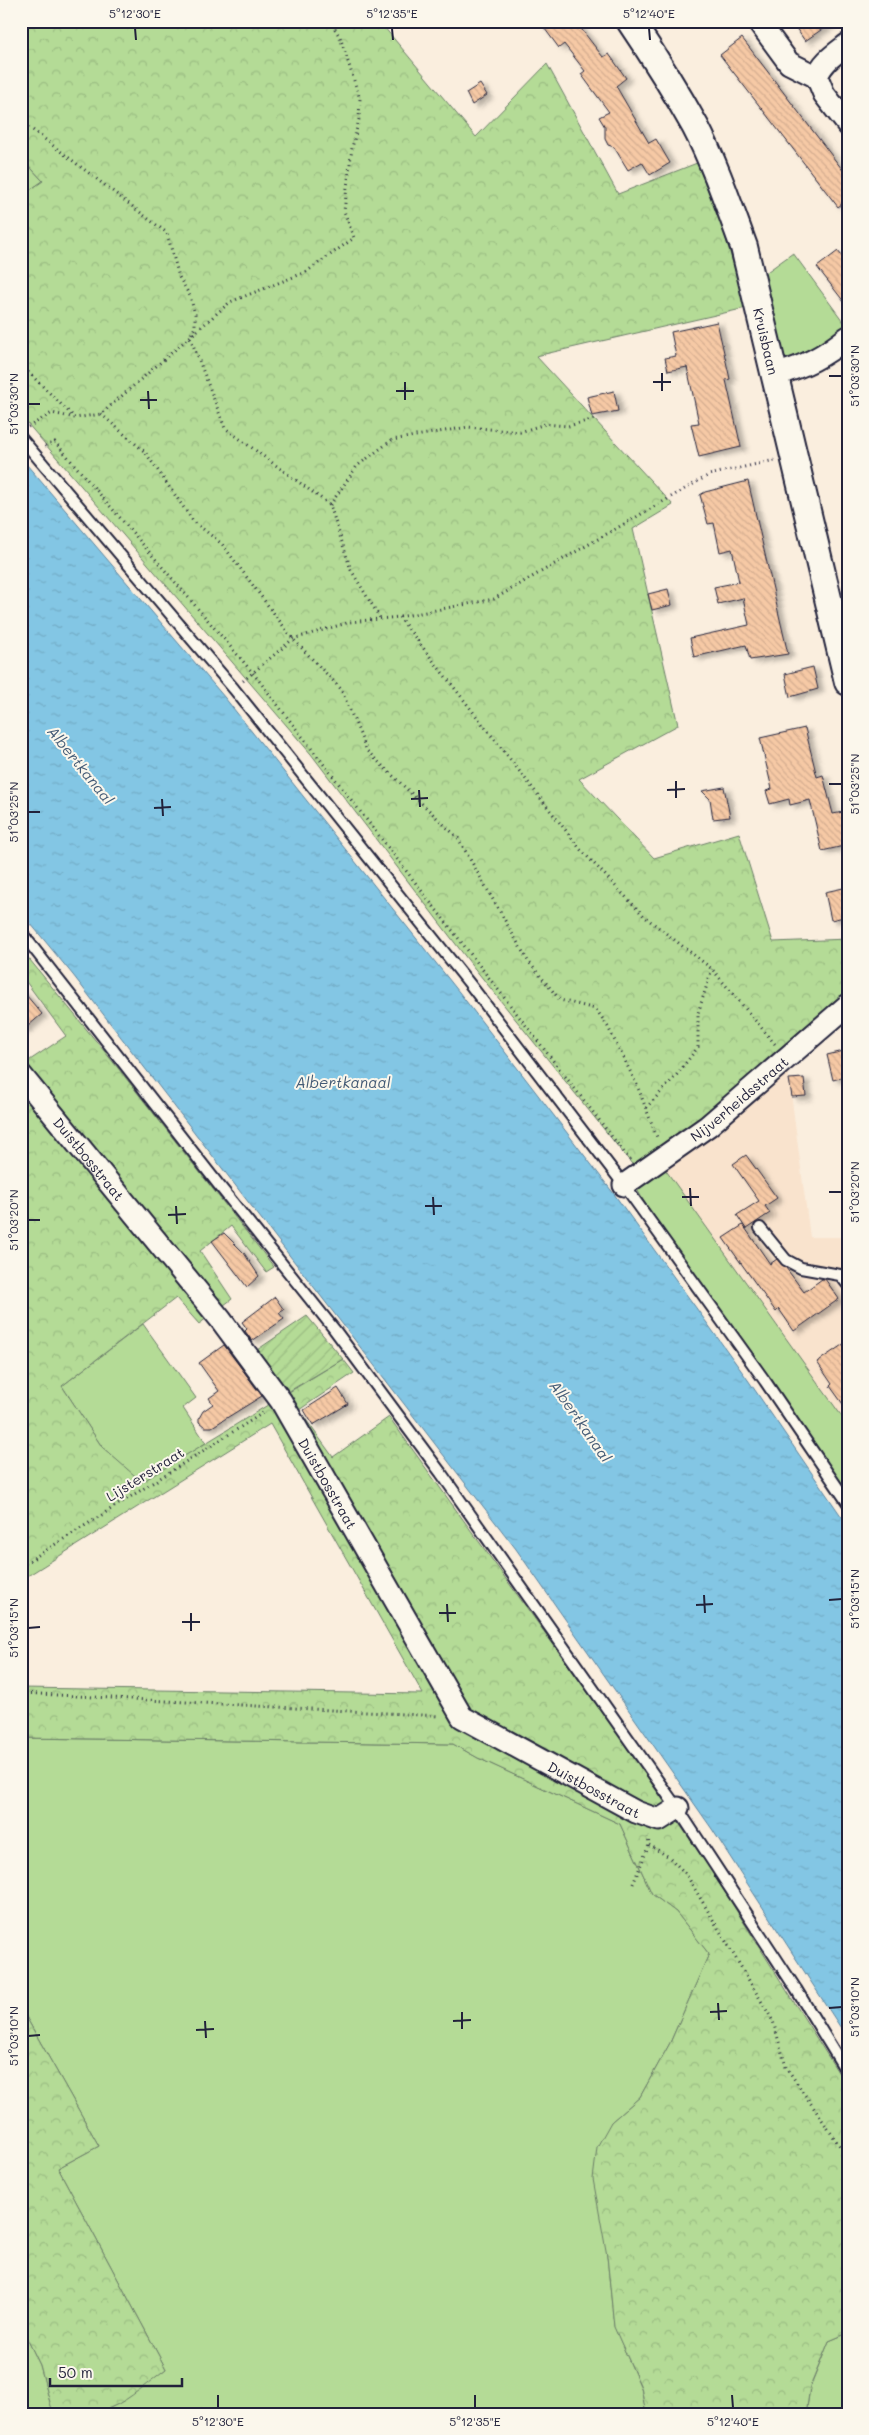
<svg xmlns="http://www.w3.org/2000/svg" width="869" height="2435" viewBox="0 0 869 2435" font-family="Mali,sans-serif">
	<defs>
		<pattern id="forest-crowns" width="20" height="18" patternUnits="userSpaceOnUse" patternTransform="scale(1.25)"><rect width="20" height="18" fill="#b4db96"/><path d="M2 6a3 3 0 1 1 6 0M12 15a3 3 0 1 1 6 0" fill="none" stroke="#9abc82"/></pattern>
		<pattern id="garden-furrows" width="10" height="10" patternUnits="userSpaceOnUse" patternTransform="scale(1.25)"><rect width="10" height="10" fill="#b4db96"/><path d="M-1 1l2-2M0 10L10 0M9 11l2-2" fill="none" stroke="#9abc82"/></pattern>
		<pattern id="water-ripples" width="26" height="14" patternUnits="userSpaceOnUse" patternTransform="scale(1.25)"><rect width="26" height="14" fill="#83c6e4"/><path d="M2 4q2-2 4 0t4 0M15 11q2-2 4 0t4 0" fill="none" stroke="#71aac4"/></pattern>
		<pattern id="building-back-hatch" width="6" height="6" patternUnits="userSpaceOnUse" patternTransform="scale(1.25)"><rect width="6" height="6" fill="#f6c9a5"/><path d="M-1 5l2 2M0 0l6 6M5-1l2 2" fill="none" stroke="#d3ac8f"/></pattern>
		<filter id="shadow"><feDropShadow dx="5.5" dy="3" stdDeviation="2.5" flood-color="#0004"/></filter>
	</defs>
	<rect width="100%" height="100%" fill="#faeede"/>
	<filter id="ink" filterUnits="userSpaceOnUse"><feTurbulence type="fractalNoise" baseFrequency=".02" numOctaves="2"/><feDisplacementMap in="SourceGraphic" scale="10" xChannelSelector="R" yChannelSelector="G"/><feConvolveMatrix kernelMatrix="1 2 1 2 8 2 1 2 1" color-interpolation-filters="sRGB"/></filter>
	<g filter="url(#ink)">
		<path fill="#f9e3cd" d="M787 1063 810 1237H848V1425L662 1165Z"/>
		<path fill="#b4db96" stroke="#6b7e68" d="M21 157 43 181 21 196Z
			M793 253 848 328 813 356 789 361 785 359 764 274Z
			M662 1165 848 1425V1495L643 1200 638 1191 639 1181Z
			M143 1324 196 1398 183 1408 206 1443 141 1483 102 1447 62 1386Z
			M21 1738 453 1744 478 1758 620 1824 652 1894 676 1912 709 1954 670 2043 640 2097 611 2122 607 2256 614 2326 641 2388 646 2414H204L202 2409 187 2414H81L112 2407 166 2369 58 2168 99 2146 21 2008Z
			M21 2326 40 2365 52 2410 57 2414H21Z
			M848 2333V2414H806L810 2388 829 2341Z"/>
		<path fill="url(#forest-crowns)" stroke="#6b7e68" d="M21 21H379L476 137 547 64 618 194 697 163 722 225 746 308 536 356 673 505 633 529 678 725 579 779 654 858 739 833 773 942 848 939V996L640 1174 471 964 311 754 21 416V196L43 181 21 157Z
			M21 949 118 1068 274 1267 266 1272 231 1226 200 1251 232 1299 199 1324 176 1298 62 1386 102 1447 142 1482 343 1359 354 1373 299 1410 333 1457 389 1417 610 1723 709 1867 848 2088V2333L829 2341 810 2387 806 2414H646L641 2387 614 2327 607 2256 593 2179 597 2147 611 2122 640 2097 670 2043 709 1954 676 1912 652 1894 620 1824 478 1758 453 1744 21 1738V1688L423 1694 270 1424 21 1580V1056L27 1062 66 1036 21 975Z
			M21 2008 99 2146 58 2168 166 2369C150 2381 129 2400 112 2407 98 2413 64 2418 52 2410L40 2365 21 2326Z"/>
		<path fill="url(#garden-furrows)" stroke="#6b7e68" d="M307 1316 343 1359 286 1393 254 1352Z"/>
		<path fill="url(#water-ripples)" stroke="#5c84a0" d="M21 458 225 698 459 992 614 1194 748 1380 848 1526V2039L712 1829 516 1549 73 975 21 912Z"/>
		<path fill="url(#building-back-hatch)" stroke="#22223b" filter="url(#shadow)" d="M539 21H575L603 57 609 54 626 78 616 86 649 143 656 139 670 163 650 175 642 162 628 170 614 147 608 145 605 139V127L599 117 609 112 581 74 585 71 564 44 559 48Z
			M791 21H834L805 41Z
			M742 38 848 177V199L838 207 720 55Z
			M480 84 487 95 472 105 466 93Z
			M838 251 848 264V307L817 267Z
			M717 322 730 379 726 380 741 447 699 457 691 424 699 423 687 367 668 371 665 358 676 356 671 332Z
			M614 391 618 411 592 416 587 397Z
			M748 481 788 654 750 660 746 645 694 657 690 638 749 625 743 598 718 604 714 587 739 582 732 549 720 552 714 523 708 524 700 495 705 492Z
			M668 589 672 605 652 610 648 594Z
			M813 667 818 689 790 697 785 674Z
			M805 728 817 777 823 775 833 814 843 812 848 832V845L822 851 810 800 790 805 789 799 770 804 766 791 772 789 760 738Z
			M724 787 730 817 713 819 710 799 702 791Z
			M848 887V916L831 920 825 892Z
			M21 989 42 1014 21 1032Z
			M848 1050V1076L833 1080 827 1055Z
			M804 1078 806 1096 792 1097 789 1079Z
			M746 1155 777 1198 765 1206 770 1213 746 1229 737 1215 759 1201 733 1164Z
			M743 1225 770 1264 777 1259 786 1268 804 1292 822 1279H825L839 1299 794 1331 779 1309 776 1312 723 1238Z
			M224 1233 244 1253 259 1276 247 1287 212 1241Z
			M275 1297 284 1310 279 1313 284 1319 252 1341 245 1331 247 1329 242 1322Z
			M848 1341V1411L830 1386 832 1384 817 1362Z
			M224 1345 262 1396 212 1427H205L199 1422V1418L203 1411 213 1404 209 1398 219 1391 199 1363Z
			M338 1388 348 1404 313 1425 304 1410Z"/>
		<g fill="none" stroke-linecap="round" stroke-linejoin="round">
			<defs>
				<path id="service" d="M21 438 234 689 469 983 624 1185 765 1381 848 1503
					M21 932 218 1184 334 1329 441 1473 682 1815 796 1989 848 2074
					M760 1228 786 1260 801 1268 840 1275 848 1285"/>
				<g id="minor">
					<path d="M758 21 789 63 817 77"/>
					<path d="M848 44C835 54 822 62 817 77L824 94 848 125"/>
					<path d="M775 375C805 366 823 357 848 337"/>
					<path id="s1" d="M21 1075 221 1320 281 1401 462 1717 636 1812 659 1820 678 1808"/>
					<path id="s2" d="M624 1185 708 1126 848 1005"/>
				</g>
				<g id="tertiary">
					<path id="s3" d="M630 21C653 55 675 90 695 126 715 164 729 206 744 247L848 682"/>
				</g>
			</defs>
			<use href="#service" stroke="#22223b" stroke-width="14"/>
			<use href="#minor" stroke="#22223b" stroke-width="25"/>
			<use href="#tertiary" stroke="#22223b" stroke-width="30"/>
			<path stroke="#22223b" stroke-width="3" stroke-dasharray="1 4" stroke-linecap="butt" d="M21 121 167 233 179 277 190 296 195 314V327L190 337 225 428 330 505 351 570 380 618
				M21 365 74 417
				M101 414 145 452 193 521 222 544 293 639 341 689 367 751 458 838 528 961 560 1000 596 1009 608 1027 637 1085 658 1140
				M28 427 52 413 75 418 101 414 230 302 306 272 354 238 344 211 352 148 359 119 360 99 340 37 330 21
				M45 446 55 442 253 673 630 1160
				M330 505 357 466 392 440 468 427 520 432 545 424 568 426 595 419
				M399 617 581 850 645 917 712 969 775 1044
				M243 681 293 639 350 622 399 617 494 599 709 475 775 460
				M646 1108 675 1077 698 1047V1013L712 969
				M21 1453 23 1455 21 1466
				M21 1566 266 1411
				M21 1693 440 1716
				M649 1845 669 1857 686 1874 773 2021 786 2067 848 2158
				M633 1884 649 1845 648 1837"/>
			<use href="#service" stroke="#fbf7ec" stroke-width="10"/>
			<use href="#minor" stroke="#fbf7ec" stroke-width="21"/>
			<use href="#tertiary" stroke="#fbf7ec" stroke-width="26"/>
		</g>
	</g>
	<path fill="none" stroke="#22223b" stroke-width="2" d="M135 28 136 40M392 28 393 40M649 28 650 40M662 373V391M829 376H842M405 382V400M653 382H671M148 391 149 409M396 391H414M140 400H157M28 404H40M676 781V798M829 784H842M419 790 420 807M667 790 685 789M162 799 163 816M411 799 428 798M154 808 171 807M28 812H40M690 1188 691 1206M829 1192H842M433 1197 434 1215M682 1197H699M176 1206 177 1224M425 1206H442M168 1215 186 1214M28 1220H40M704 1595 705 1613M829 1600 842 1599M447 1604 448 1622M696 1605 713 1604M191 1613V1631M439 1613H456M182 1622H200M28 1628 40 1627M718 2003 719 2020M829 2008 842 2007M462 2012V2029M710 2012 727 2011M205 2021 206 2038M453 2021 471 2020M196 2030 214 2029M28 2036 40 2035M218 2395V2408M475 2395V2408M732 2395 733 2408"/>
	<g text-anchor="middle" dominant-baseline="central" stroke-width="4" stroke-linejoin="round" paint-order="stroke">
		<g font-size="14" fill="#22223b" stroke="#fbf7ec">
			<text stroke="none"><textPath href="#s3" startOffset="351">Kruisbaan</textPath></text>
			<text stroke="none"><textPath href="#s2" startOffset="144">Nijverheidsstraat</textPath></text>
			<text stroke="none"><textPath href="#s1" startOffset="108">Duistbosstraat</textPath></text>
			<text transform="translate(145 1474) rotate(-32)">Lijsterstraat</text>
			<text stroke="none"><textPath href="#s1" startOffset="512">Duistbosstraat</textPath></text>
			<text stroke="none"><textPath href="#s1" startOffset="932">Duistbosstraat</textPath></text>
		</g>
		<g font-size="15" font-style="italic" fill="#445b76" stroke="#fbf7ec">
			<text transform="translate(81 765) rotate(51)">Albertkanaal</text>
			<text x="343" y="1082">Albertkanaal</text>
			<text transform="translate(581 1421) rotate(55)">Albertkanaal</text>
		</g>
	</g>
	<rect width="869" height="2435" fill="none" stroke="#fbf7ec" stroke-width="55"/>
	<path d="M50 2378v8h132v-8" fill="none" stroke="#22223b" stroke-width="2.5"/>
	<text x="58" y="2378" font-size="15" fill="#22223b" stroke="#fbf7ec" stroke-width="4" paint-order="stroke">50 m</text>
	<rect x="28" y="28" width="814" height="2380" fill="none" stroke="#22223b" stroke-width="2"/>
	<g font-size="12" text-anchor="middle" fill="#22223b">
		<text x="135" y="18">5°12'30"E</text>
		<text x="392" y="18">5°12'35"E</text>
		<text x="649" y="18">5°12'40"E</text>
		<text transform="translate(855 376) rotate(-90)" y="4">51°03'30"N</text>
		<text transform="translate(14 404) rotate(-90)" y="4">51°03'30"N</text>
		<text transform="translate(855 784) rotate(-90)" y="4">51°03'25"N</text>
		<text transform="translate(14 812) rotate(-90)" y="4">51°03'25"N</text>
		<text transform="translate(855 1192) rotate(-90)" y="4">51°03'20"N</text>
		<text transform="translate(14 1220) rotate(-90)" y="4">51°03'20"N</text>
		<text transform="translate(855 1599) rotate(-90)" y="4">51°03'15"N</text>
		<text transform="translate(14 1628) rotate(-90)" y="4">51°03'15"N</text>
		<text transform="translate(855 2007) rotate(-90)" y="4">51°03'10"N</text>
		<text transform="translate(14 2036) rotate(-90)" y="4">51°03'10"N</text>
		<text x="218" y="2426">5°12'30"E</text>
		<text x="475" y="2426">5°12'35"E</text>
		<text x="733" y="2426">5°12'40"E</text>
	</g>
</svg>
